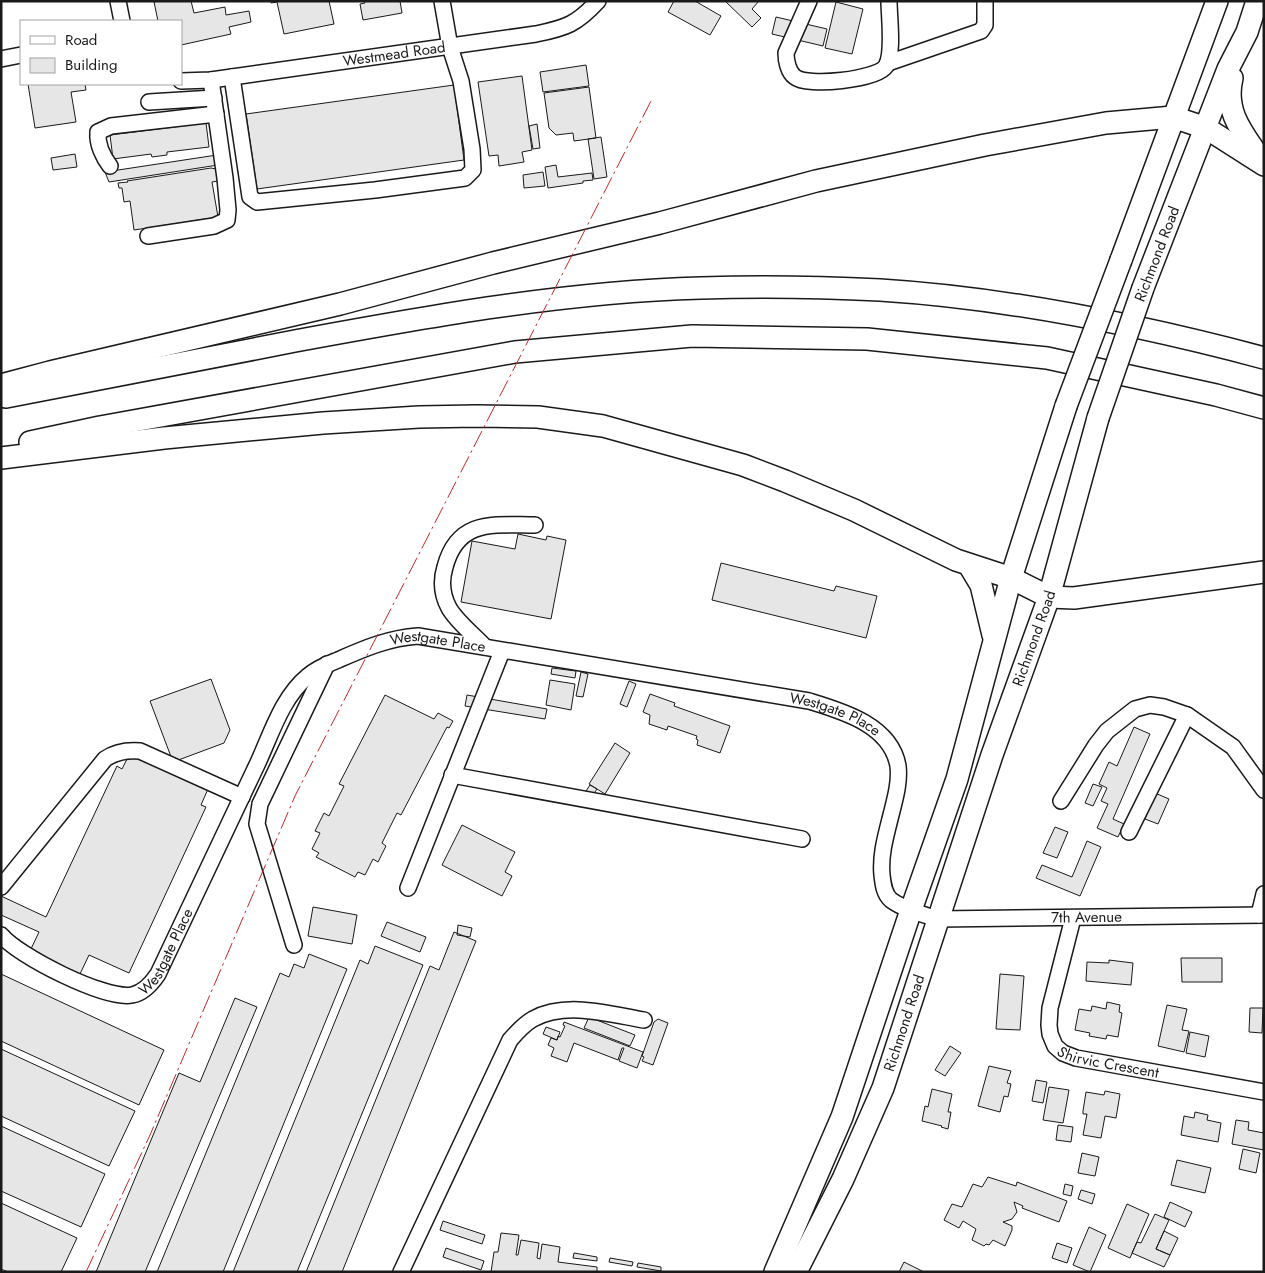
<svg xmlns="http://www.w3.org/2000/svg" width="1265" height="1273" viewBox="0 0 1265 1273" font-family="Jost,sans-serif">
	<rect width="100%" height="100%" fill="#fff"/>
	<path fill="#e6e6e6" stroke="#1a1a1a" d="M159 1H191L194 13 225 7 226 15 249 11 251 22 229 27 231 34 181 45V21H158L154 2Z
		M271 1H329L334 24 284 34 277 2 271 3Z
		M364 1H400L402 13 363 20 360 4 365 3Z
		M674 1H695L721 16 710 35 668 12Z
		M725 1H759L752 9 761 18 752 27Z
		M836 2 863 9 852 54 825 48Z
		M776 17 827 29 823 46 772 34Z
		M586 65 589 86 543 92 540 72Z
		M522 76 532 150 522 152 524 162 499 166 498 155 489 156 478 82Z
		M28 84H85L86 90 71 92 76 122 35 128Z
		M454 85 464 160 257 189 246 114Z
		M589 87 596 138 574 141 573 133 556 135 549 128 544 93Z
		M206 123 209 147 167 152V155L152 157 151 154 113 159 110 135Z
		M537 124 540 148 533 149 529 126Z
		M601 137 607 177 594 179 588 139Z
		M75 154 77 167 53 170 51 158Z
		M217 155 218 165 109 182 105 172Z
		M556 165 558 177 592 173 593 180 583 181V183L548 188 545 167Z
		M211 168 216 169 218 181 212 182 218 217 134 230 130 201 124 202 122 188H119L118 183 128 182 127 181Z
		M543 172 545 186 524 188 523 175Z
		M518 534 546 540 547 536 566 540 551 619 461 602 472 541 515 549Z
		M721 563 834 591 836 586 877 596 866 638 712 600Z
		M552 668 576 671 575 678 551 674Z
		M581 672 588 674 583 697 576 696Z
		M211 679 230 730 224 743 173 762 150 701Z
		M550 680 575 684 571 710 546 705Z
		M629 681 636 684 627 707 620 704Z
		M650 694 675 703 674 706 730 726 720 753 697 745 698 740 696 739 697 736 668 726 667 730 649 724 650 715 643 712Z
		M385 695 434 719 438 713 453 721 449 728 447 727 401 815 397 813 382 843 386 846 378 862 373 859 365 875 358 872 355 877 316 857 319 853 312 849 320 833 315 831 324 813 329 816 344 786 339 784Z
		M467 695 547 709 545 719 465 706Z
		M1134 727 1150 734 1113 819 1124 824 1118 837 1097 828 1108 804 1101 801 1107 788 1099 784 1109 762 1117 766Z
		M615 743 630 753 605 794 589 784Z
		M130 753 208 789 201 805 206 807 129 973 89 955 80 974 30 951 39 932 1 915V896L46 917 117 766 122 769Z
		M1093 784 1102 787 1093 806 1085 803Z
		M590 785 597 789 591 798 584 794Z
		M1155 793 1169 799 1158 824 1145 819Z
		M462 825 515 852 505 872 512 876 502 896 442 865Z
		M1055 827 1068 832 1057 858 1043 853Z
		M1087 841 1101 847 1080 896 1036 878 1042 865 1072 877Z
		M313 907 357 915 352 944 308 936Z
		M387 922 426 937 420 952 381 936Z
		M458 925 472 928 470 937 457 935Z
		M454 932 476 941 342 1272H306L430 966 439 970Z
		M375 946 423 965 297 1272H233L360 960 368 964Z
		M309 954 347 969 223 1272H157L280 973 289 977 294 964 304 968Z
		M1181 958H1222V982H1182Z
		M1109 960 1133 963 1131 985 1086 981 1087 962 1109 963Z
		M1 974 164 1050 139 1105 1 1041Z
		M1000 974 1024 976 1020 1030 996 1029Z
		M235 998 257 1007 145 1272H96L179 1073 200 1082Z
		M1107 1002 1120 1005 1119 1012 1122 1013 1118 1037 1107 1035 1106 1039 1089 1036 1090 1033 1075 1030 1079 1009 1091 1011 1092 1006 1106 1009Z
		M1167 1005 1187 1009 1182 1030 1189 1031 1184 1052 1158 1046Z
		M1250 1008H1263L1262 1033 1249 1032Z
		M589 1017 635 1035 630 1046 584 1028Z
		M658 1019 668 1023 653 1065 642 1061 644 1057 642 1056 654 1022Z
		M564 1022 643 1052 637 1068 619 1061 624 1048H622L618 1060 574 1043 567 1062 551 1056 554 1048 548 1045 551 1038 557 1040 558 1036 560 1037 565 1026 563 1025Z
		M546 1027 560 1032 557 1040 543 1034Z
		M1190 1032 1209 1036 1205 1057 1186 1053Z
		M950 1046 961 1053 945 1076 935 1070Z
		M1 1049 135 1111 109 1166 1 1116Z
		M989 1066 1011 1071 1007 1083 1011 1084 1008 1097 1004 1096 1000 1112 978 1106Z
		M1036 1080 1047 1082 1043 1103 1032 1101Z
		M1049 1087 1069 1090 1063 1123 1043 1120Z
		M932 1089 952 1094 948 1112H951L948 1129 941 1127 942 1126 922 1121 925 1106 928 1107Z
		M1105 1091 1120 1094 1116 1118 1105 1116 1101 1138 1083 1135 1087 1114H1083V1111L1086 1092 1104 1095Z
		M1195 1112 1208 1115 1207 1120 1221 1123 1218 1142 1181 1135 1184 1116 1194 1118Z
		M1236 1120 1249 1122 1248 1130 1264 1133V1150L1232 1144Z
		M1058 1125 1073 1127 1071 1142 1056 1140Z
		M1 1126 105 1174 81 1227 1 1191Z
		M1243 1149 1260 1153 1256 1173 1239 1169Z
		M1082 1153 1099 1157 1095 1176 1078 1173Z
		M1177 1160 1211 1168 1205 1193 1171 1185Z
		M988 1177 1016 1186 1017 1182 1067 1201 1059 1222 1022 1208 1023 1206 1014 1202 1017 1212 1012 1219 1003 1222 1012 1226V1230L1005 1246 993 1240 989 1245 986 1244 984 1246 972 1240 976 1229 963 1221 959 1228 944 1220 952 1204 962 1207 973 1184 982 1187Z
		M1065 1184 1073 1186 1071 1196 1063 1194Z
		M1081 1190 1095 1194 1092 1204 1078 1199Z
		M1170 1202 1192 1212 1185 1227 1164 1217Z
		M1 1203 77 1238 61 1272H8L1 1269Z
		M1127 1204 1149 1214 1130 1258 1108 1248Z
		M1155 1214 1169 1220 1156 1249 1170 1255 1164 1267 1132 1253 1137 1242 1141 1243Z
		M443 1221 485 1235 482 1244 440 1230Z
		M1089 1227 1106 1235 1090 1272 1073 1265Z
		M1164 1231 1178 1238 1170 1255 1156 1249Z
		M501 1233 519 1235 516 1255H518L521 1240 539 1243 537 1258 540 1259 542 1244 560 1247 558 1262 597 1267V1272H491L494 1252H498Z
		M1057 1243 1072 1248 1067 1263 1052 1258Z
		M446 1248 484 1261 481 1270 443 1257Z
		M574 1253 597 1257V1261L573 1258Z
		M610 1258 633 1262 632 1266 609 1262Z
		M904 1262 924 1272H899Z
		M638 1263 661 1267V1271L637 1267Z"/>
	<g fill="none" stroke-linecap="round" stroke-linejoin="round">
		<defs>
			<g id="minor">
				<path d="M118 1 122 21"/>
				<path d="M809 1 786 53C786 60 788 72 795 77 807 87 877 80 886 66 894 53 889 17 889 1"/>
				<path d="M1 59 21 55"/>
				<path d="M888 63 981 31 985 25V1"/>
				<path d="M232 77 250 197 257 202 375 190 465 178 473 170 472 149 461 81 450 47 442 1"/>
				<path id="s1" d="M181 81 211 80 536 34C566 28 577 24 598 1"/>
				<path d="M149 102 214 98"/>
				<path d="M110 166C103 157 97 144 98 132L111 126 216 114"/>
				<path d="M148 236 214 226 227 220 228 210 225 178 211 80"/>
				<path d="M485 647C474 635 457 622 449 608 442 595 441 580 445 567 458 518 495 525 535 525"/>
				<path d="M452 775 802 839"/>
				<path d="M1061 801 1096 745 1107 731 1135 709 1150 705 1164 707 1187 715 1233 747 1264 790"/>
				<path d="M1129 832 1187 715"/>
				<path d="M1 887 105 759C115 752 127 750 140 751L242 797"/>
				<path d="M408 888 502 651"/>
				<path d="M1259 915 1264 894"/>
				<path id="s2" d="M1073 918 1050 1008 1049 1025 1050 1034 1055 1046 1063 1053 1076 1058 1264 1092"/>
				<path id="s3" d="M1 935C18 956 105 1000 132 995 143 993 152 983 158 974 190 906 222 839 254 771 270 739 280 699 308 676 317 668 328 664 338 660 365 648 389 638 418 636L809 701C842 711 891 725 898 766 900 782 895 799 891 815 886 835 880 855 882 875 883 884 884 894 891 900 903 909 922 914 937 919L1264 915"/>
				<path d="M294 945 257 824 260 804 327 664"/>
				<path d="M401 1272 510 1040C517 1032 524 1024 533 1019 566 1001 609 1014 644 1020"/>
			</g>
			<g id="highway">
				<path d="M1232 78C1224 111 1242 132 1259 157"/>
				<path d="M1121 260 1217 1"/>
				<path d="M1143 288 1228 69 1247 32 1257 1"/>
				<path d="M1 385 50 372 340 304 493 263 660 223 816 181 985 145 1106 123 1173 117 1206 128 1264 165"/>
				<path d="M6 397C103 378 199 360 295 341 430 316 564 292 701 288 760 286 821 287 880 290 1008 298 1140 325 1264 358"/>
				<path d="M30 442 100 427 515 352 692 336 867 339 1047 358 1216 395 1264 408"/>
				<path d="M1 458 164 438 323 423 419 417 477 416 538 417 603 426 743 465 785 481 854 510 956 560 1011 578 1049 597 1074 598 1264 572"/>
				<path d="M969 565 981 585 993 635"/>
				<path d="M775 1272 842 1117 911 910 957 779 1011 578 1066 406"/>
				<path id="s4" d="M796 1272 843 1179 883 1088 992 755 1049 597 1098 418"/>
			</g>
		</defs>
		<use href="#minor" stroke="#1a1a1a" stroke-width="18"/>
		<use href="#highway" stroke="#1a1a1a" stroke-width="24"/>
		<use href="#minor" stroke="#fff" stroke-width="15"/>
		<use href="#highway" stroke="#fff" stroke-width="21"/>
		<defs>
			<path id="highway-bridge" d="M1066 406 1121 260
				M1098 418 1143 288"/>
		</defs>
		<use href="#highway-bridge" stroke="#1a1a1a" stroke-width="24" stroke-linecap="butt"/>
		<use href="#highway-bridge" stroke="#fff" stroke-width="21"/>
		<path stroke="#c62828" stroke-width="1" stroke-dasharray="18 4 2.5 4" stroke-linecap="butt" d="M86 1272 150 1135 295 796 652 99"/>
	</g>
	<g text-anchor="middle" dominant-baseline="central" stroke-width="4" stroke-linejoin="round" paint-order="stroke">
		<g font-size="15" fill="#1a1a1a" stroke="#fff">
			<text stroke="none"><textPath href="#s1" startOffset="215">Westmead Road</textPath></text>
			<text transform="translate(1157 254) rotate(-69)">Richmond Road</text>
			<text stroke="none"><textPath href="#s4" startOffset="678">Richmond Road</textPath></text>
			<text stroke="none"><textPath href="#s3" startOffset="654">Westgate Place</textPath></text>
			<text stroke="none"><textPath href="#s3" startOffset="1059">Westgate Place</textPath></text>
			<text stroke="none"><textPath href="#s3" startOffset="1484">7th Avenue</textPath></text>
			<text stroke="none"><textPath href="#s3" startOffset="204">Westgate Place</textPath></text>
			<text stroke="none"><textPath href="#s4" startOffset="272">Richmond Road</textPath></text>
			<text stroke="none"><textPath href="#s2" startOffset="189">Shirvic Crescent</textPath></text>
		</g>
	</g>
	<rect width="1265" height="1273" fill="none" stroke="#1a1a1a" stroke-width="5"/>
	<rect x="20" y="20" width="162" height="65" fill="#ffffff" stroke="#a3a3a3"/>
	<rect x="30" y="36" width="25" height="8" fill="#ffffff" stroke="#a3a3a3"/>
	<text x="65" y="45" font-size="15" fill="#1a1a1a">Road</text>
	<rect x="30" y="58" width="25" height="15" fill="#e6e6e6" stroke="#a3a3a3"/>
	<text x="65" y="70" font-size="15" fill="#1a1a1a">Building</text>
</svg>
